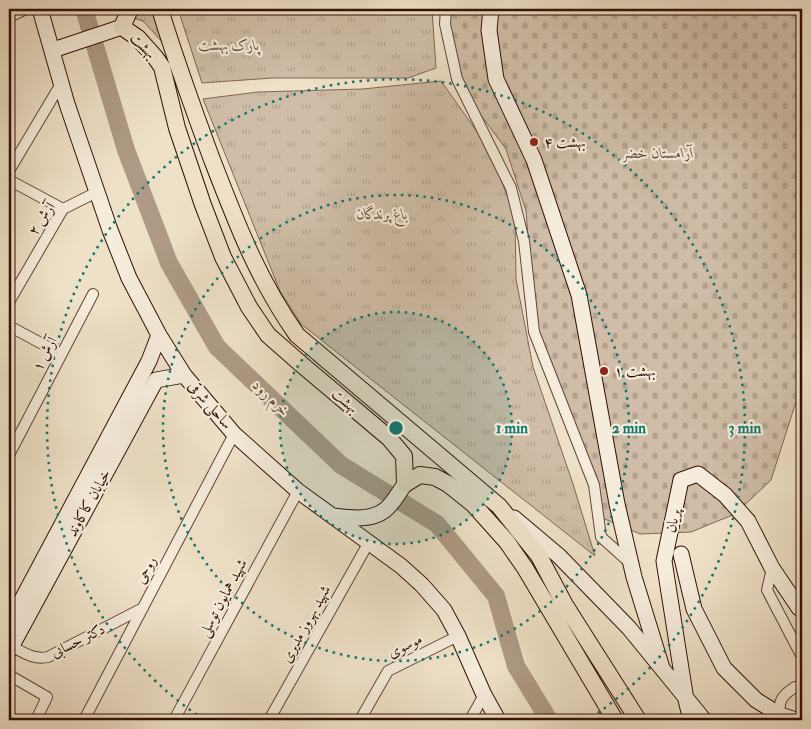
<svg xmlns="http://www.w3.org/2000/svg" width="811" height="729" viewBox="0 0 811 729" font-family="'IM FELL Double Pica',Amiri,serif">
	<defs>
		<pattern id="grass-tufts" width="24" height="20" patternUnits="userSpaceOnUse" patternTransform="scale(1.25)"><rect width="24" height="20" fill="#cfbda7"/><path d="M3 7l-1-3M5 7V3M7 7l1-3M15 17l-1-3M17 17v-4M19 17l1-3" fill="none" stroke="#b2a18e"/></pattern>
		<pattern id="cemetery-stones" width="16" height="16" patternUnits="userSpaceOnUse" patternTransform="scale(1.25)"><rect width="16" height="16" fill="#cfbda7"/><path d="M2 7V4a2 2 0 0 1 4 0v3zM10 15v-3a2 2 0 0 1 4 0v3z" fill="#b2a18e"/></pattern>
	</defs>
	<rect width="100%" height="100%" fill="#efe1c8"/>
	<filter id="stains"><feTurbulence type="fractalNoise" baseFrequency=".004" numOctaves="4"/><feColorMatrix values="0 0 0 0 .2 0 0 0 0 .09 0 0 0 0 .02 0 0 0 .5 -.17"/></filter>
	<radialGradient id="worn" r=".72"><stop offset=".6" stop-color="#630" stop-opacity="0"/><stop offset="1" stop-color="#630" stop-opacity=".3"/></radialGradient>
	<path fill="url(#grass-tufts)" stroke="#806656" d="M135 9H153L164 44 143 21 130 17Z
		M178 9H432L436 68 408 78H272L202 83Z
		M441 81 490 150 515 217 516 279 533 367 573 484 595 556 301 324 280 291 203 99 258 92 363 89Z"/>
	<path fill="url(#cemetery-stones)" stroke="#806656" d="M448 9H802V383L771 480 735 514 691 532 640 534 600 517 534 317 526 211 506 149 454 79Z"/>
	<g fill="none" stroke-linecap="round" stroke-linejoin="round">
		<path stroke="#ae9a85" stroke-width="18" d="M84 9 126 150 169 263 217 347 341 465 437 524 496 596 516 666 549 720"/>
		<defs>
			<path id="street" d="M446 9 445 24 457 79 511 188 524 241 534 332 594 485 601 537 630 563
				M9 17 26 9
				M9 171 62 82
				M9 180 63 209
				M9 302 63 209 97 192
				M9 326 61 354
				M9 455 93 294
				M772 568 767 590 802 657
				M11 646C24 653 34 660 48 657L143 608
				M9 675 47 697 36 720
				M780 715C778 700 783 695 795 687L802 689
				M84 720 234 434
				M174 720 298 491
				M269 720 369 542
				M360 720 388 671 458 636
				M470 720 484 695"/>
			<path id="secondary" d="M40 9 67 104 110 230 129 278 159 335 184 375 234 434 271 467 298 491 401 566 422 585 444 610 458 636 484 695 498 720
				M491 9 489 30 496 79 534 160 579 295 617 504 634 577 662 668
				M53 50 122 27
				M334 516C350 518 371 521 385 510 393 504 399 492 405 484
				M514 518 559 556 629 628 704 720
				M681 554 694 609 724 668 756 700 780 715 796 720
				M9 624 149 361 159 335
				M9 651 156 380 184 375
				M691 720 686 700 664 561 681 480 698 474 725 495 748 521 772 568 799 608 802 610"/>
			<path id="primary" d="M130 9 122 27 138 38 155 57 162 67 177 128 203 205 223 257 249 307 268 335 301 364 389 438 404 456 405 484
				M160 9C175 59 193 108 211 157 236 222 257 278 297 335L499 506 539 556 565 605 638 720
				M405 484 420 475 435 477 448 484 473 504 507 542 525 568 615 720"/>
		</defs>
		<use href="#street" stroke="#604435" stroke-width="12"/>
		<use href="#secondary" stroke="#311004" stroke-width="17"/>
		<use href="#primary" stroke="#311004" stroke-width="18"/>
		<use href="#street" stroke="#f5ecdb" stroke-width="10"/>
		<use href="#secondary" stroke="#f5ecdb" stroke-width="15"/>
		<use href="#primary" stroke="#efe1c8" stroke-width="16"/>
	</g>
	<circle cx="396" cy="428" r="116" fill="#0f766e" fill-opacity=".12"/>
	<g fill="none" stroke="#0f766e" stroke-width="2.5" stroke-dasharray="2.5 5">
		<circle cx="396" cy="428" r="116"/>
		<circle cx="396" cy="428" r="233"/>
		<path d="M203 719A349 349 0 1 1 589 719"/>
	</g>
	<g fill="#8f2418" stroke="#f5ecdb" stroke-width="2">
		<circle cx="534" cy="142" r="5"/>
		<circle cx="604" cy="371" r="5"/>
	</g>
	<g text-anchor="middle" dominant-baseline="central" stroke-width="4.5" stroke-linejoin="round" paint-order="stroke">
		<g font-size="15" font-style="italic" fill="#684d3d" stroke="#f5ecdb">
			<text x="229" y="45">پارک بهشت</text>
			<text x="658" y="153">آرامستان خضر</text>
			<text x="382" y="214">باغ پرندگان</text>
		</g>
		<g font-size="15" fill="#311004" stroke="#f5ecdb">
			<text transform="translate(143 46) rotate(45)">بهشت</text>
			<text transform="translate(42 219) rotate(-56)">آرش ۲</text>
			<text transform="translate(45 354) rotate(-62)">آرش ۱</text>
			<text transform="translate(345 401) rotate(40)">بهشت</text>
			<text transform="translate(210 405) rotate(49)">ساحلی شرقی</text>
			<text transform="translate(89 503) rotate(-61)">خیابان کاکاوند</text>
			<text transform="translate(673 521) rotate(-78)">پریان</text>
			<text transform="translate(146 570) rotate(-62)">روحی</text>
			<text transform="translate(223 598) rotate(-62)">شهید همایون توسلی</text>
			<text transform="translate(306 624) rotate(-61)">شهید بهروز مدیری</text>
			<text transform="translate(78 641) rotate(-26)">دکتر حسابی</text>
			<text transform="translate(405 646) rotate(-26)">موسوی</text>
		</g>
		<g font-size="15" fill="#311004" stroke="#f5ecdb" text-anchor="start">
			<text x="544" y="142">بهشت ۴</text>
			<text x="614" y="371">بهشت ۱</text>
		</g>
		<g font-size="16" font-style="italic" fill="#634738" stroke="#f5ecdb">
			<text transform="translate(271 398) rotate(44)">خرم رود</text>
		</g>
	</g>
	<circle cx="396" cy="428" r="8" fill="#0f766e" stroke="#f5ecdb" stroke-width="2.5"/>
	<g font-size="15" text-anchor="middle" font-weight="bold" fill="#0f766e" stroke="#f5ecdb" stroke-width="4.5" stroke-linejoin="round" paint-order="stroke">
		<text x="512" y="433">1 min</text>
		<text x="629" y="433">2 min</text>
		<text x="745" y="433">3 min</text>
	</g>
	<rect width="811" height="729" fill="none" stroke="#efe1c8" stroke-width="30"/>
	<rect x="10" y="10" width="791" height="709" fill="none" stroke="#311004" stroke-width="2.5"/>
	<rect x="15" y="15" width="781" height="699" fill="none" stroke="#311004"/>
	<rect width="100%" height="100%" filter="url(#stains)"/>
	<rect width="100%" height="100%" fill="url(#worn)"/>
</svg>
